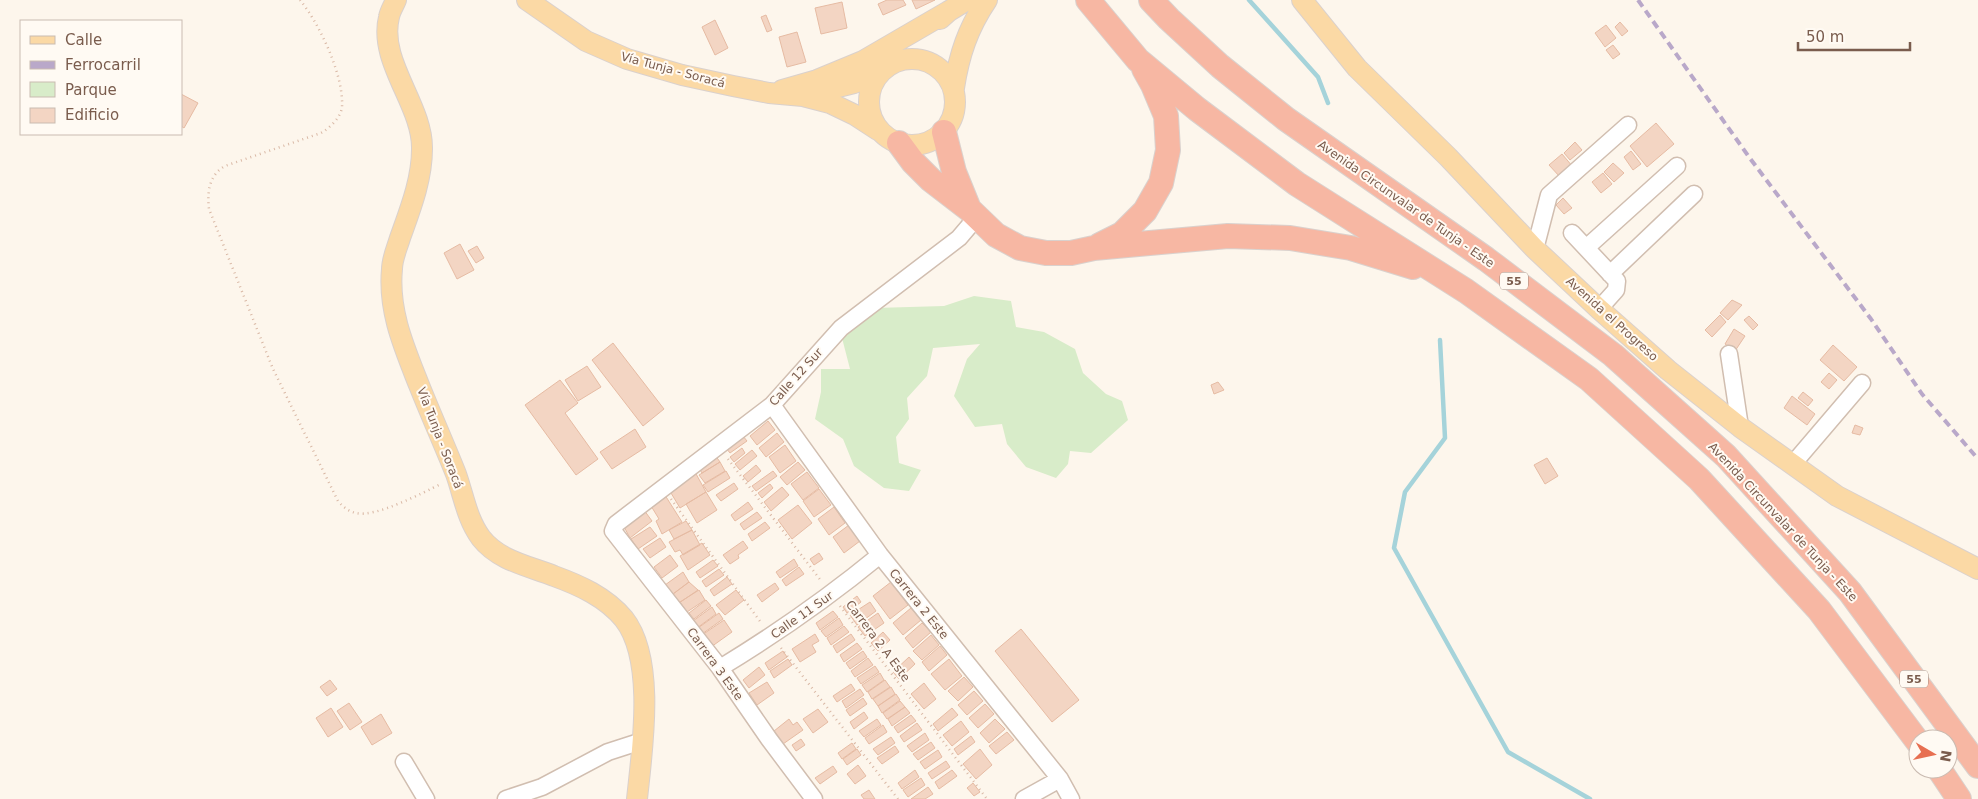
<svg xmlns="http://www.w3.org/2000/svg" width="1978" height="799" viewBox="0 0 1978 799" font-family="'DejaVu Sans',sans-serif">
	<rect width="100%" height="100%" fill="#fdf6ec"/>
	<path fill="#d8ecc9" d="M974 296 1011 301 1016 327 1044 332 1075 349 1083 373 1106 394 1122 401 1128 420 1091 453 1070 451 1068 464 1056 478 1026 467 1007 444 1002 424 975 427 954 396 967 359 980 344 933 348 927 376 907 398 909 419 896 437 899 463 921 470 909 491 884 488 854 466 843 439 815 419 821 392V369H850L842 338 875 308 944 306Z"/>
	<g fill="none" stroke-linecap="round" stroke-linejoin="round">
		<path stroke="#a5d3da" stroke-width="4.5" d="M1249 0 1318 77 1328 103
			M1440 340 1445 438 1405 492 1394 548 1508 752 1590 799"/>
	</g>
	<path fill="#f3d5c3" stroke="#e6bba3" d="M887 0H903L906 5 883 15 878 4Z
		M912 0H935L916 9Z
		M842 2 847 28 821 34 815 8Z
		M766 15 772 30 767 32 761 17Z
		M715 20 728 48 715 55 702 27Z
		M1620 22 1628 31 1622 36 1615 27Z
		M1606 25 1616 38 1605 47 1595 33Z
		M797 32 806 62 787 67 779 37Z
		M1613 45 1620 54 1613 59 1606 50Z
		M181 94 198 103 184 128 181 126Z
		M1656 123 1674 144 1647 167 1630 146Z
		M1575 142 1582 150 1570 160 1564 153Z
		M1631 151 1641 164 1633 170 1624 157Z
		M1562 154 1573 167 1560 177 1549 165Z
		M1613 163 1624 173 1614 182 1604 172Z
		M1603 173 1612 184 1601 193 1592 182Z
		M1563 198 1572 208 1564 214 1556 205Z
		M460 244 474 270 457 279 444 253Z
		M477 246 484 258 476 263 468 251Z
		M1732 300 1742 305 1728 320 1720 313Z
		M1720 315 1726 322 1712 337 1705 330Z
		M1749 316 1758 325 1753 330 1744 320Z
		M1734 329 1745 336 1735 351 1725 344Z
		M613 343 664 409 643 426 592 360Z
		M1833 345 1857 367 1844 381 1820 360Z
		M587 366 601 387 578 401 565 380Z
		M1829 373 1837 380 1829 389 1821 382Z
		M560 380 578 403 565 413 598 459 576 475 525 405Z
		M1218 382 1224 390 1214 394 1211 385Z
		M1803 392 1813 400 1808 406 1798 398Z
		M1792 396 1815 414 1807 425 1784 408Z
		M768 421 775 430 757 445 750 436Z
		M1855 425 1863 428 1860 435 1852 433Z
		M635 429 646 447 612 469 600 452Z
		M777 433 784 442 766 457 759 448Z
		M743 436 747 441 730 453 726 448Z
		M785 445 796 461 780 473 769 457Z
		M742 448 745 453 734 462 730 457Z
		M752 450 757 456 740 470 735 464Z
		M715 455 720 462 702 473 697 465Z
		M1547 458 1558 476 1545 484 1534 465Z
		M720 462 725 471 705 483 699 475Z
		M798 462 805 470 787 485 780 477Z
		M756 465 761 471 748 482 743 476Z
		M726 471 730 478 708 492 703 485Z
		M773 471 777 476 756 491 752 486Z
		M695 472 706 492 680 508 668 488Z
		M807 472 819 488 803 500 791 484Z
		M734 483 738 489 721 501 716 495Z
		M770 484 773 488 762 498 758 493Z
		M782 487 789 495 771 511 764 502Z
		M819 489 831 505 814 517 803 501Z
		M663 492 682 522 662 534 656 521 659 519 648 501Z
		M706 492 717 510 697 523 686 504Z
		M748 502 753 509 735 521 731 515Z
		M798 505 812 523 792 539 778 520Z
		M834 507 845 523 829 535 818 519Z
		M644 510 652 521 630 538 622 523Z
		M757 512 762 518 744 530 740 524Z
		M686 521 692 530 674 539 669 530Z
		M765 522 770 528 752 541 748 534Z
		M849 525 860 541 844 553 833 537Z
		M650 527 657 536 638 549 631 539Z
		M692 530 700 545 683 555 680 550 675 552 669 542Z
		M660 538 666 547 650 558 643 549Z
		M743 541 748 548 738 555 739 558 730 564 723 555Z
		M702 543 710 555 688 570 680 556Z
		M819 553 823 559 814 565 810 559Z
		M670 555 678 566 662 578 654 567Z
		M794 559 798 566 780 578 776 572Z
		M713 560 718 566 700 578 696 572Z
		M799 567 804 574 786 586 782 580Z
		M719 569 724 575 706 587 702 581Z
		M683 572 689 582 673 594 665 585Z
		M727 577 732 584 714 596 710 590Z
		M689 582 698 590 679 603 673 594Z
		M891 582 908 605 890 619 873 596Z
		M775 583 779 589 762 602 757 595Z
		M699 590 705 600 687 612 680 602Z
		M736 590 744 600 725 615 716 605Z
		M857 596 861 602 847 613 843 607Z
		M706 600 711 606 694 619 689 613Z
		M870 602 876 611 857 625 850 615Z
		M712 607 716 614 697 628 693 621Z
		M911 608 921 620 903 635 893 623Z
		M833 611 838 617 820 630 816 623Z
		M719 613 723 619 702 634 698 628Z
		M878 613 884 623 865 636 858 627Z
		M839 618 843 625 826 637 821 631Z
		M724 620 732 632 711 647 702 635Z
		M922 623 931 632 913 648 905 638Z
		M844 626 849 632 831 645 827 638Z
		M1021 629 1079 700 1052 722 995 651Z
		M883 632 890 640 878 651 871 643Z
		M815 634 819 641 812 645 816 652 800 662 792 649Z
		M851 634 855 640 837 653 833 646Z
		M931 635 939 645 922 660 913 651Z
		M857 643 862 649 844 662 840 655Z
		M940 646 947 655 929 671 922 662Z
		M783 651 787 657 769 670 765 663Z
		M863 651 867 657 850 669 846 663Z
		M909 657 915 664 899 679 893 672Z
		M868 658 873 665 855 677 851 671Z
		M788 659 792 665 774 678 770 671Z
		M949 659 962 676 945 690 931 674Z
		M875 666 879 672 861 684 857 678Z
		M759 667 765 675 749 688 743 680Z
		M880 673 884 680 867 692 862 685Z
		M964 677 973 687 958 701 948 691Z
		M330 680 337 689 327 696 320 687Z
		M885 680 890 687 872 699 868 692Z
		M767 682 774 693 757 705 749 693Z
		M924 683 936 699 924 709 911 694Z
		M851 684 855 690 837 702 833 696Z
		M891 687 895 694 878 706 873 699Z
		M860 689 864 695 846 708 842 701Z
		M974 691 983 701 967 715 958 705Z
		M896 694 900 700 882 713 878 706Z
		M863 698 867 704 850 716 846 710Z
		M900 701 905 707 887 719 883 713Z
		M349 703 362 722 350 730 337 711Z
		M985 704 994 714 978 728 969 718Z
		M905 707 910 713 892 726 888 719Z
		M331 708 343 727 328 737 316 718Z
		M952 708 958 715 938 731 933 724Z
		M818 709 828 722 813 733 803 719Z
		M864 712 868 718 854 729 850 722Z
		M381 714 392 733 372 745 361 727Z
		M911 715 916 721 898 733 894 727Z
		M789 719 793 725 797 722 803 730 783 744 774 731Z
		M877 719 881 725 864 737 859 731Z
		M995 719 1005 729 989 743 980 733Z
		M961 721 969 732 952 746 943 735Z
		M917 723 922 730 904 742 900 736Z
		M883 725 887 732 869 744 865 738Z
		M1007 732 1014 740 996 754 989 746Z
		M925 733 929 740 912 752 907 746Z
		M971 736 975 742 958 755 954 749Z
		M891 737 895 743 878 755 873 749Z
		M801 739 805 745 796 751 792 745Z
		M931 742 935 748 918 760 913 754Z
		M852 743 856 749 842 759 838 753Z
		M895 746 899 752 882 764 877 758Z
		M857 749 861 755 847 765 843 759Z
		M980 749 992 765 976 779 963 764Z
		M938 750 942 757 925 769 920 762Z
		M946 761 950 767 932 779 928 773Z
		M858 765 866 776 855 784 847 774Z
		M833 766 837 772 820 784 815 778Z
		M915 770 919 777 902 789 898 783Z
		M952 770 957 776 939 789 935 782Z
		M921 778 925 785 908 797 903 790Z
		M973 783 980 792 974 796 967 788Z
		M928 787 933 794 925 799H911Z
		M869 790 875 799H864L861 795Z"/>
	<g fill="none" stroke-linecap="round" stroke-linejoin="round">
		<defs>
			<path id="minor" d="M1572 233 1617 281 1616 290 1599 309
				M1586 248 1677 166
				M1535 249 1549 195 1628 125
				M1610 274 1694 194
				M1729 354 1740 427
				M772 405 880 555 1060 779 1071 799
				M1792 465 1862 383
				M720 668C776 634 829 597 880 555
				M404 762 426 799
				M506 799 542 787 608 752 642 741
				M814 799 769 739 720 668 613 531 616 524 772 405 841 328 959 238 976 218
				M1024 799 1060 779"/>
			<path id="major" d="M396 0C394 5 390 11 389 17 378 62 423 105 422 149 422 180 410 210 400 238 397 248 392 259 392 269 388 311 404 347 419 385 431 415 444 444 456 474 464 497 467 519 481 538 499 561 529 566 554 576 579 585 606 597 624 619 656 660 642 750 637 799
				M527 0 586 41 627 59 682 75 733 86 769 93 803 96 830 103 855 115 878 130
				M1302 0 1357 68 1448 157 1535 249 1599 309 1668 370 1740 427 1837 496 1978 569
				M940 19 949 11 967 0
				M869 102a43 43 0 1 1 86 0a43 43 0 1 1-86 0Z
				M954 88C959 55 968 28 987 0
				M782 90 817 80 863 61 949 11
				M806 95 854 83 879 74"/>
			<path id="highway" d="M1088 0 1138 60 1197 109 1297 184 1466 291 1589 379 1699 479 1819 610 1918 742
				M1151 0 1169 19 1220 66 1286 119 1486 259 1613 355 1726 456 1850 592 1978 766
				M944 132 954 172 969 209
				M899 143 913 162 931 180 970 210 996 235 1020 248 1046 253H1071L1094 248 1228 236 1290 238 1351 248 1413 267
				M1100 245 1122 234 1145 211 1161 183 1168 150 1166 116 1153 85 1144 69
				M1939 769 1959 799"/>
		</defs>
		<use href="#minor" stroke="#d1beb0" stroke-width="19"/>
		<use href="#major" stroke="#dad1cd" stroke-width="22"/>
		<use href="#highway" stroke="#dad1cd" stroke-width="26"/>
		<path stroke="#d9b8a5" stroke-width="2.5" stroke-dasharray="1 4" stroke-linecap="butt" d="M300 0C319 23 344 75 342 107 341 117 330 128 321 133L225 166C209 175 207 192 209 209L273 369 338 501C343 507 348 511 356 513 375 518 422 493 441 484
			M728 459 822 582
			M671 499 762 624
			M840 606 987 799
			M781 648 898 799"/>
		<use href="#minor" stroke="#fff" stroke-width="16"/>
		<use href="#major" stroke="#fbd9a5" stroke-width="20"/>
		<use href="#highway" stroke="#f7b7a3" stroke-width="24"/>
		<path stroke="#b9a8c9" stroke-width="4" stroke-dasharray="8 5" stroke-linecap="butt" d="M1638 0 1749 157 1871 319 1922 394 1978 459"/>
	</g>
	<g text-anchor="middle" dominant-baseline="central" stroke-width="4" stroke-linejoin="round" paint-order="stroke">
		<g fill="#fffaf3" stroke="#a28b7f" stroke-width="1">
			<rect x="1500" y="272.5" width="28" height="17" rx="4"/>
			<rect x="1900" y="670.5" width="28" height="17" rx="4"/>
		</g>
		<g font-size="11" font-weight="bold" fill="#7a5c4d">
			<text x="1514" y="281">55</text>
			<text x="1914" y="679">55</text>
		</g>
		<g font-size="12" fill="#7a5c4d" stroke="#fffaf3">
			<text transform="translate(673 70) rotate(15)">Vía Tunja - Soracá</text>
			<text transform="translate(1406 204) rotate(35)">Avenida Circunvalar de Tunja - Este</text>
			<text transform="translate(1612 319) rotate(42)">Avenida el Progreso</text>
			<text transform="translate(796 377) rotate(-48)">Calle 12 Sur</text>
			<text transform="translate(440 438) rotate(69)">Vía Tunja - Soracá</text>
			<text transform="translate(1783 522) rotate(47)">Avenida Circunvalar de Tunja - Este</text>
			<text transform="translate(919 604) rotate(51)">Carrera 2 Este</text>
			<text transform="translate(802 615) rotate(-35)">Calle 11 Sur</text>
			<text transform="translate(878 641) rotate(53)">Carrera 2 A Este</text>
			<text transform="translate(715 664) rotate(54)">Carrera 3 Este</text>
		</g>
	</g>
	<rect x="20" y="20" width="162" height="115" fill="#fffaf3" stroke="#cabbb1"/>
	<rect x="30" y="36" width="25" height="8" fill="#fbd9a5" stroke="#cabbb1"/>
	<text x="65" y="45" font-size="15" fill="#7a5c4d">Calle</text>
	<rect x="30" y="61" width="25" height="8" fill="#b9a8c9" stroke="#cabbb1"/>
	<text x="65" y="70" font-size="15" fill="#7a5c4d">Ferrocarril</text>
	<rect x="30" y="82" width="25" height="15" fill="#d8ecc9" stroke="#cabbb1"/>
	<text x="65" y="95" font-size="15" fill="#7a5c4d">Parque</text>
	<rect x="30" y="108" width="25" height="15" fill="#f3d5c3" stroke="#cabbb1"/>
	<text x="65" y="120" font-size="15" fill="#7a5c4d">Edificio</text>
	<g transform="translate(1933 754) rotate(99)"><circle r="24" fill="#fffaf3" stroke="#cabbb1"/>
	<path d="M0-4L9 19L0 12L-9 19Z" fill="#e76f51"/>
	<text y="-8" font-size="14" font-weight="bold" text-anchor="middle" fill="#7a5c4d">N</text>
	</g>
	<path d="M1798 42v8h112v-8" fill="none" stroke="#7a5c4d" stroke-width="2.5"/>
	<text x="1806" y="42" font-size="15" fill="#7a5c4d" stroke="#fffaf3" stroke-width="4" paint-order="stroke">50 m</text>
</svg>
